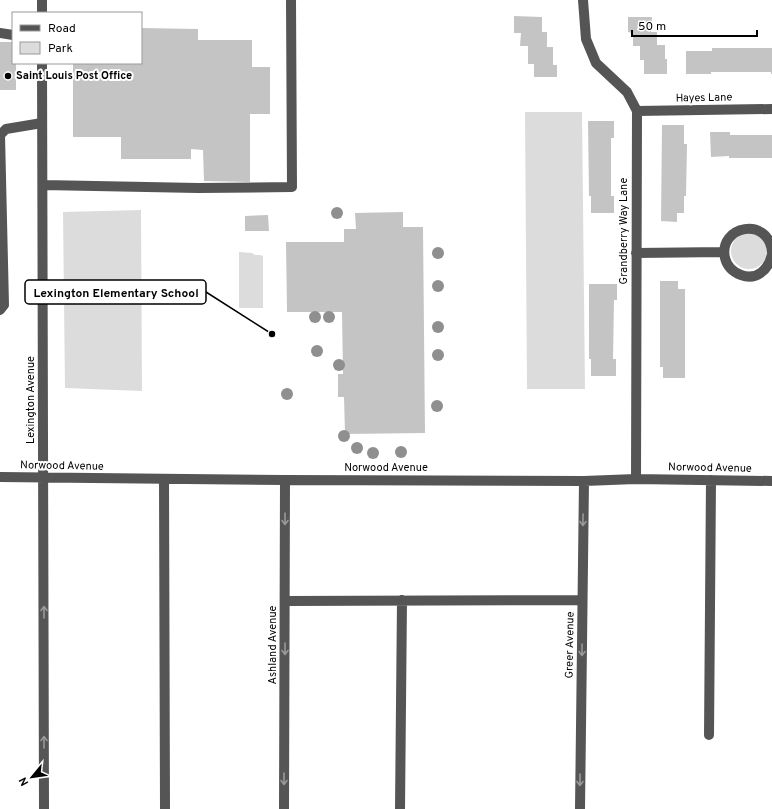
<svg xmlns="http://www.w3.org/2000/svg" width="772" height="809" viewBox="0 0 772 809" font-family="Overpass,sans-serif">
	<rect width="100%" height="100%" fill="#fff"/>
	<path fill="#dcdcdc" d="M525 112H582L585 389H527Z
		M141 210 142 391 65 388 63 212Z
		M731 251a18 18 0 1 1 36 0a18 18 0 1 1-36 0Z
		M239 252 252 253 255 255H260L263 256V308H239Z"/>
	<path fill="#c4c4c4" d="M514 16 542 17V32H547V47H553V65H557V77H534V64H528V46H520L521 33H514Z
		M628 17H652L651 32H657V45H665V59H667V74H644V60H640V46H633V33L628 32Z
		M141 28 198 29V40H252V67H270V114H250V182L204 181 203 150 191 149V159H121V137H73V63H141Z
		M0 42H13V63H16V90H0Z
		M712 48H772V74H771V72H711V74H686V51H712Z
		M588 121H614V138H611V196H614V213H591V196H589Z
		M662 125H684V144H687L686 196H684V213H677V222L661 221Z
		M710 132H730V135H772V158H729V156L711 157Z
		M403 212V227H423L425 433 345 434 344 397H338V374H343L342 312H287L286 242H344V229H356L355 213Z
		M268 215 269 231H245V216Z
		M660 281H678V289H685V378H663V367H660Z
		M589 284H617V300H614L613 359H616V376H591V359H589Z"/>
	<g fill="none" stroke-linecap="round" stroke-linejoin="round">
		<path stroke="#555" stroke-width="10" d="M42 0V13
			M583 0 586 39 596 63 627 92 637 111 636 479
			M0 33 13 35
			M42 63 44 809
			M637 111 772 109
			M43 185 198 188 292 187 291 0
			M772 252C769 216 718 225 725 258 727 266 733 272 741 275 757 281 769 269 772 254
			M636 253 724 252
			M0 310 4 305 0 135 6 129 42 123
			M0 477 285 480 584 481 636 479 772 481
			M164 479 165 809
			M285 601 582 600
			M709 735 711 480
			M284 809 285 480
			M400 809 402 600
			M580 809 584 481"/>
	</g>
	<g fill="#8f8f8f">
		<circle cx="337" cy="213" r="6"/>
		<circle cx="438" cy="253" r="6"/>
		<circle cx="438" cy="286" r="6"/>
		<circle cx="315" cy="317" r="6"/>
		<circle cx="329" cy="317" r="6"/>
		<circle cx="438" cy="327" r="6"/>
		<circle cx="317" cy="351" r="6"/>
		<circle cx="438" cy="355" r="6"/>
		<circle cx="339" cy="365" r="6"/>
		<circle cx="287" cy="394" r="6"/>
		<circle cx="437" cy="406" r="6"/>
		<circle cx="344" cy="436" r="6"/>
		<circle cx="357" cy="448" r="6"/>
		<circle cx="401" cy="452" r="6"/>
		<circle cx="373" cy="453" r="6"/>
	</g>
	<defs><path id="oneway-shaft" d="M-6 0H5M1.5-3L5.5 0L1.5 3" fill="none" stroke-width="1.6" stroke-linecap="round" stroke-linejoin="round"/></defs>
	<g stroke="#999">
		<use href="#oneway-shaft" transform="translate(285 519) rotate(90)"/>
		<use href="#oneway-shaft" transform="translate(583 520) rotate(91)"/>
		<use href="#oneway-shaft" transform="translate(44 612) rotate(-90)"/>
		<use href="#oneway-shaft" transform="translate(285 649) rotate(90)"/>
		<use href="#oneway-shaft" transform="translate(582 650) rotate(91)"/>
		<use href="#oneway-shaft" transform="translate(44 742) rotate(-90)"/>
		<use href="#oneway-shaft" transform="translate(284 779) rotate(90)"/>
		<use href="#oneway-shaft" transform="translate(580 780) rotate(91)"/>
	</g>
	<circle fill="#000" stroke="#fff" stroke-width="1.5" cx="8" cy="76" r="4"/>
	<g text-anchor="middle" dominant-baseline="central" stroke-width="4" stroke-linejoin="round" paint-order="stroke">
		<g font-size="11" font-weight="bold" fill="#000" stroke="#fff" text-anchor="start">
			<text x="16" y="76">Saint Louis Post Office</text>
		</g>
		<g font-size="11" fill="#000" stroke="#fff">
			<text transform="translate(704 98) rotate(-1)">Hayes Lane</text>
			<text transform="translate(624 231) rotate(-90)">Grandberry Way Lane</text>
			<text transform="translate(31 400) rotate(-90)">Lexington Avenue</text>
			<text transform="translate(62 466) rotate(1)">Norwood Avenue</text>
			<text x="386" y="468">Norwood Avenue</text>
			<text transform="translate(710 468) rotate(1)">Norwood Avenue</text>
			<text transform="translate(273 645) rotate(-90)">Ashland Avenue</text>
			<text transform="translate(570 645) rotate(-89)">Greer Avenue</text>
		</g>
	</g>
	<path fill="none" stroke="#000" stroke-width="1.5" d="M272 334L206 292"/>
	<circle fill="#000" stroke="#fff" stroke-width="1.5" cx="272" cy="334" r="4"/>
	<rect fill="#fff" stroke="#000" stroke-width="1.5" x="25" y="280" width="181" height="24" rx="4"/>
	<g font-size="12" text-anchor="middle" font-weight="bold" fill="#000">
		<text x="116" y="297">Lexington Elementary School</text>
	</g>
	<rect x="12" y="12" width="130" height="52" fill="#ffffff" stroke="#999999"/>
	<rect x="20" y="25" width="20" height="6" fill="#555555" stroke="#999999"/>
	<text x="48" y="32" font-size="12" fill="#000000">Road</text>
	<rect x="20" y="42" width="20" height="12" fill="#dcdcdc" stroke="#999999"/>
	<text x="48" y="52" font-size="12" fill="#000000">Park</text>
	<g transform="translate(32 777) rotate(241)" stroke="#ffffff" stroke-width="3" paint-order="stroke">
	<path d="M0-3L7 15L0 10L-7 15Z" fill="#000000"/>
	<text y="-6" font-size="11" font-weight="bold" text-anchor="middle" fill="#000000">N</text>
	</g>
	<path d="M632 30v6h125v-6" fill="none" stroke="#000000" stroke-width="2"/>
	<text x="638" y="30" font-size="12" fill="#000000" stroke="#ffffff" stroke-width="3" paint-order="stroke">50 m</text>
</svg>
